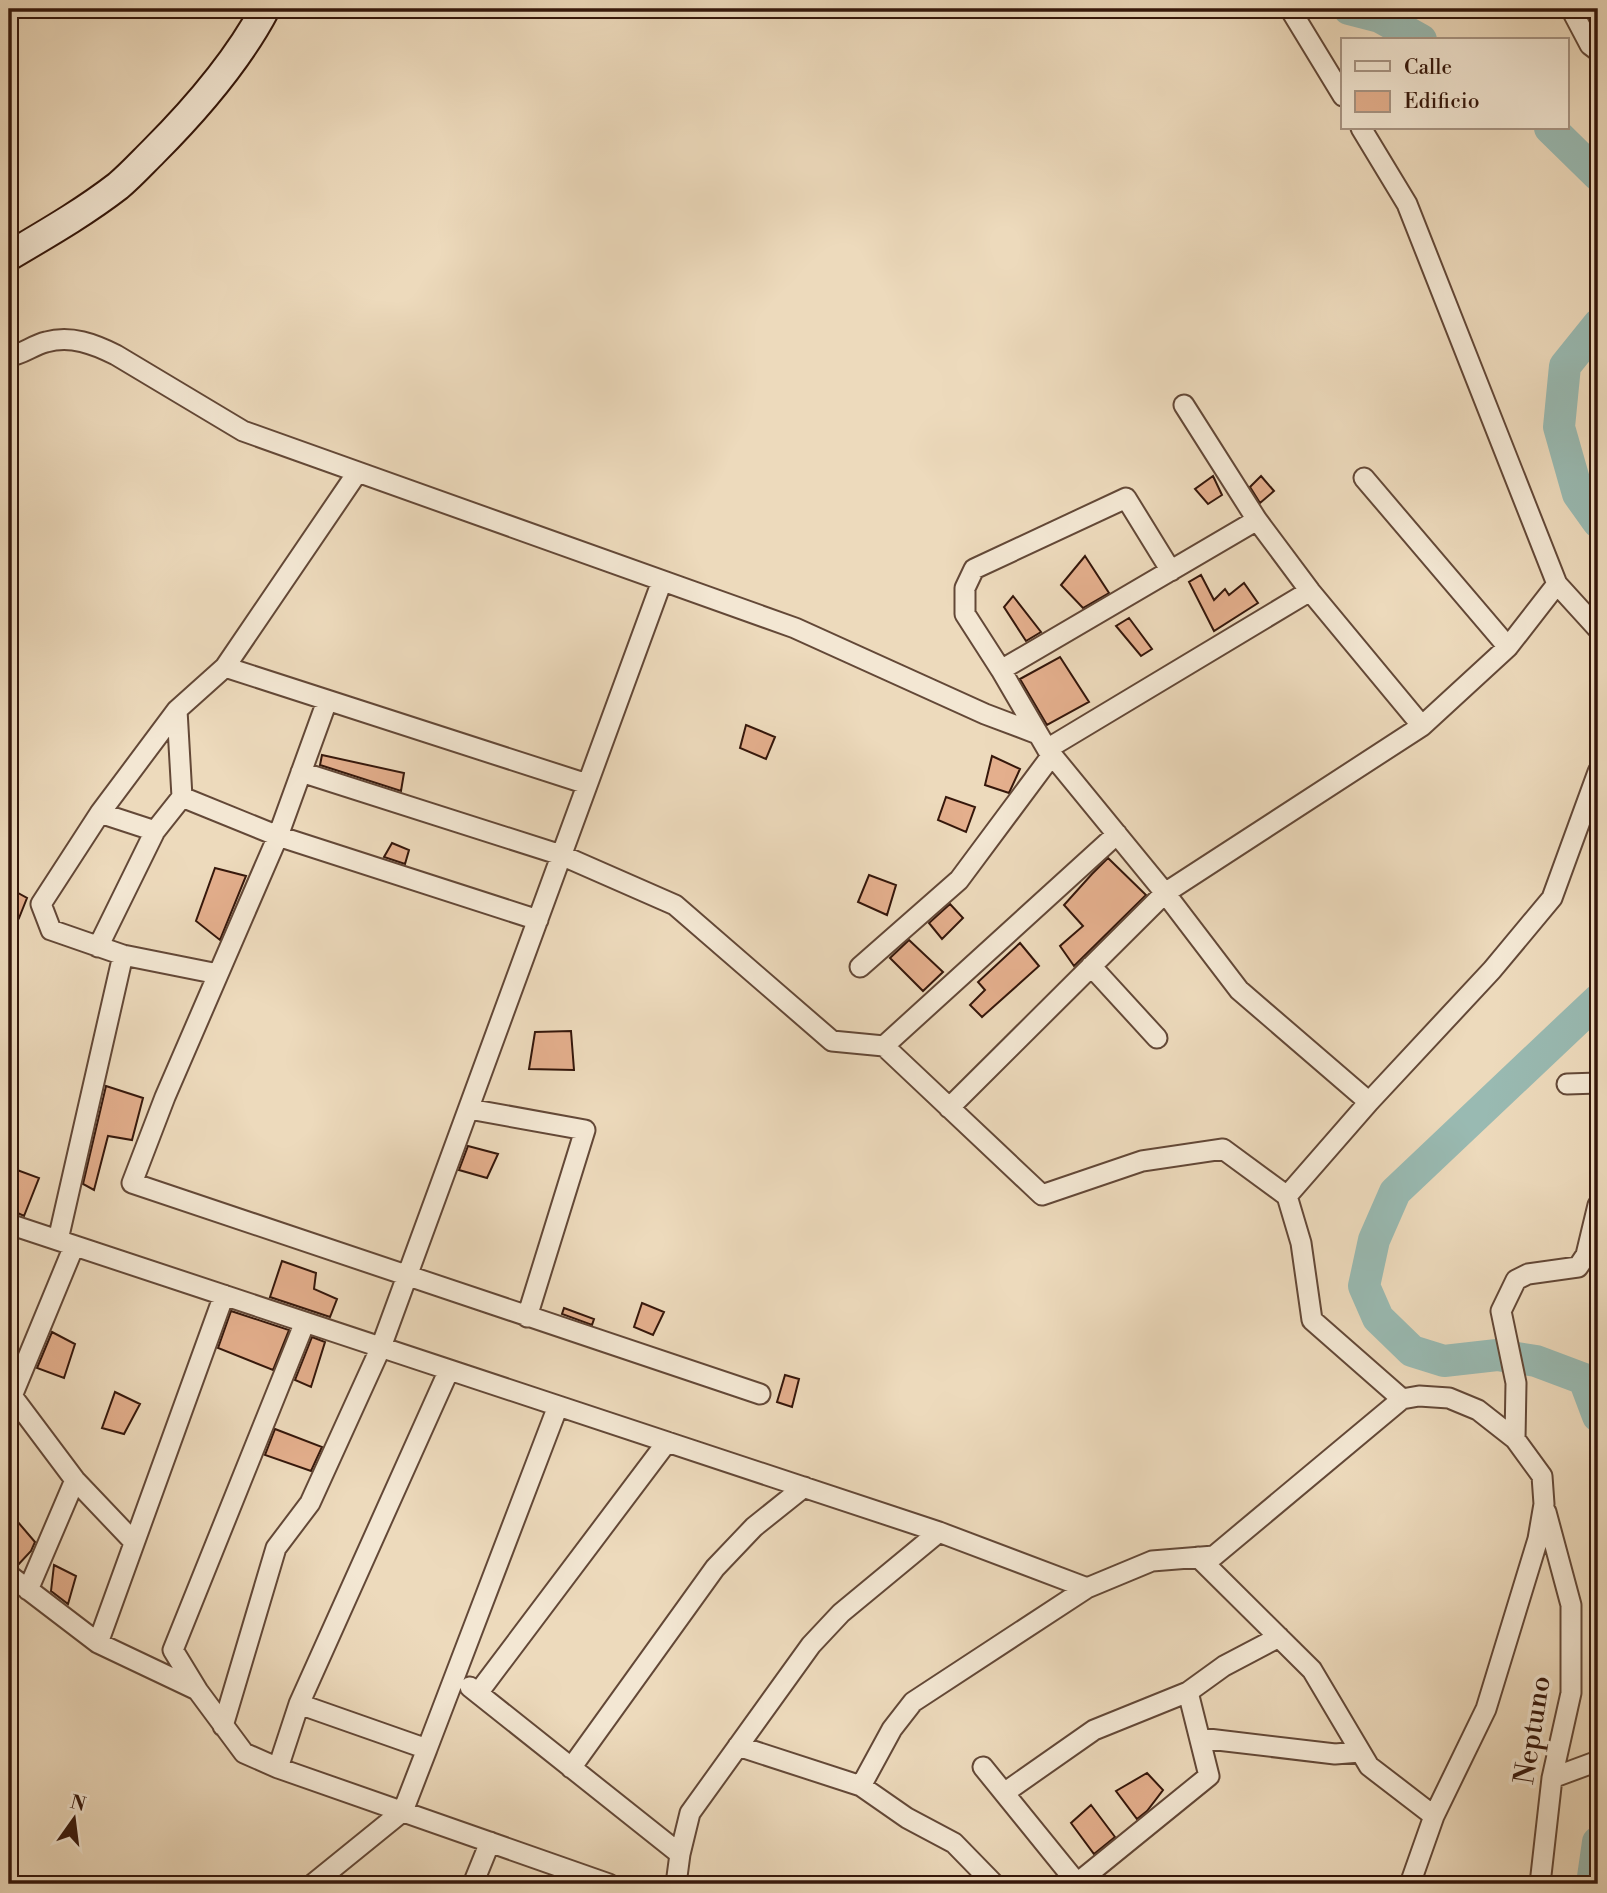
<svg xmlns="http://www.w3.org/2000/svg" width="1607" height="1893" viewBox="0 0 1607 1893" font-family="'Libre Bodoni',serif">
	<rect width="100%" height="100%" fill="#eddabc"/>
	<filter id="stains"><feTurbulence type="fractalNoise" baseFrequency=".00286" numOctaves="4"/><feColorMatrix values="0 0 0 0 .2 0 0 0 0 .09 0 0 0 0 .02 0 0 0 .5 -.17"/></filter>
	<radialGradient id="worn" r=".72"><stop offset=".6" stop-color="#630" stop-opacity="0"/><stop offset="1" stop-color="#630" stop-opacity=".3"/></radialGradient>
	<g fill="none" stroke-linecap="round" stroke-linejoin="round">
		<path stroke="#99bab2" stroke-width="32" d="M1349 9 1380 17 1421 40
			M1550 128 1598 175
			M1598 325 1565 366 1559 427 1578 494 1598 522
			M1598 1000 1395 1192 1374 1240 1364 1286 1378 1318 1412 1351 1444 1361 1497 1355 1536 1361 1584 1379 1598 1416
			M1592 1884 1598 1842"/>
	</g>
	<path fill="#e4af8d" stroke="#35170b" stroke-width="2" d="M1213 476 1222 495 1208 504 1195 489Z
		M1261 476 1274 491 1260 503 1250 487Z
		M1085 556 1109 593 1083 608 1061 585Z
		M1201 575 1214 600 1225 589 1229 595 1244 583 1258 603 1214 631 1189 582Z
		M1013 596 1041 632 1026 641 1004 607Z
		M1129 618 1152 649 1141 656 1116 626Z
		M1060 657 1089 702 1047 725 1020 679Z
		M746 725 775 737 766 759 740 748Z
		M322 755 404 773 401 791 320 765Z
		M992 756 1020 769 1009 793 985 785Z
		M946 797 975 807 966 832 938 820Z
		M392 843 409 850 405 864 384 857Z
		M1108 858 1146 895 1074 966 1060 946 1083 926 1064 905 1092 874Z
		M215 868 246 876 220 940 196 921Z
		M869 875 896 885 887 915 858 902Z
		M9 888 27 898 19 918 9 908Z
		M950 904 963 918 942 939 929 923Z
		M909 940 943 972 923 991 890 958Z
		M1020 943 1039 966 982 1017 970 1005 985 990 978 982Z
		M571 1031 574 1070 529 1069 535 1032Z
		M106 1086 143 1098 132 1140 108 1136 94 1190 83 1184Z
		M468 1146 498 1154 487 1178 459 1170Z
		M9 1167 39 1178 24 1216 9 1209Z
		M282 1261 316 1273 314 1289 337 1299 330 1317 270 1297Z
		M642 1303 664 1312 653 1335 634 1327Z
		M564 1308 594 1319 592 1325 562 1314Z
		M231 1311 289 1330 273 1370 218 1348Z
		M52 1332 75 1344 64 1378 37 1368Z
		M312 1337 325 1342 311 1387 295 1380Z
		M785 1375 799 1379 792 1407 777 1402Z
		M115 1392 140 1404 124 1434 102 1428Z
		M275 1429 322 1447 311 1471 265 1455Z
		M17 1521 35 1542 31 1551 17 1566 9 1563V1536Z
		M54 1565 76 1576 68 1604 51 1591Z
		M1147 1773 1163 1790 1147 1811 1137 1819 1116 1791Z
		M1091 1805 1115 1837 1094 1854 1071 1823Z"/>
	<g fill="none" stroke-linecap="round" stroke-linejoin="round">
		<defs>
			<path id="street" d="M1290 9 1343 96
				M1571 9 1590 45 1598 51
				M1361 128 1407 204 1557 584 1598 629
				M9 356C22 355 33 345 46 342 71 335 94 344 116 355L243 431 795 628 985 714 1038 734
				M1184 405 1257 520 1310 591 1422 726
				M1364 478 1508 647
				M1171 571 1126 498 974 569 965 588V614L1001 670 1047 749 1165 893 1239 990 1369 1102
				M225 667 357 473
				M1001 670 1257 520
				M327 701 278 836 165 1097 132 1183 760 1394
				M177 710 182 797
				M1047 749 1310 591
				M301 772 561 855 675 905 832 1041 884 1046
				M100 813 155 831
				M1117 834 884 1046 1042 1195 1142 1161 1223 1149 1287 1196
				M98 947 155 831 182 797 278 836 538 920
				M1091 966 1157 1038
				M860 967 959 880 1052 755
				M218 974 123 955 51 930 41 904 100 813 177 710 225 667 587 784
				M1567 1084 1598 1083
				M949 1108 1165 893 1422 726 1508 647 1557 584
				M469 1109 585 1130 527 1317
				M9 1224 939 1532 1087 1588
				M58 1240 123 955
				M305 1322 173 1650 198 1691 244 1753 278 1768 299 1704 449 1370
				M9 1392 75 1480 134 1542
				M12 1396 74 1246
				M1402 1399 1312 1320 1301 1243 1287 1196 1369 1102 1492 970 1552 898 1598 772
				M1515 1439 1516 1383 1501 1311 1516 1280 1528 1274 1578 1267 1586 1255 1598 1205
				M1198 1557 1312 1670 1369 1766 1434 1816
				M9 1575 98 1643 195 1689
				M28 1590 75 1480
				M98 1643 224 1295
				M470 1687 680 1854
				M478 1693 667 1442
				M299 1704 427 1749 558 1406
				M223 1726 276 1548 310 1503 381 1347 662 581
				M1200 1738 1335 1754 1360 1752
				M738 1746 861 1786
				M983 1767 1077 1883
				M278 1768 609 1884
				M571 1768 715 1568 754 1527 804 1487
				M1552 1778 1598 1761
				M1004 1793 1094 1730 1188 1692
				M313 1884 403 1811 427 1749
				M473 1884 490 1842
				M676 1884 680 1854 690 1813 811 1645 841 1613 939 1532
				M994 1884 954 1843 907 1818 861 1786 892 1729 913 1702 1087 1588 1152 1561 1214 1556 1402 1399 1419 1396 1449 1398 1478 1410 1515 1439 1542 1476 1544 1504 1538 1539 1486 1709 1434 1816 1410 1884
				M1076 1884 1209 1776 1188 1692 1224 1666 1279 1637
				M1540 1884 1552 1778 1571 1693V1605L1546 1512"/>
			<path id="secondary" d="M9 256C46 234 83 213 118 186 130 176 141 164 153 152 195 110 237 62 265 9"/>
		</defs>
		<use href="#street" stroke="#634837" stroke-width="23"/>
		<use href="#secondary" stroke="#35170b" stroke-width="32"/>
		<use href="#street" stroke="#f3e7d3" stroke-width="19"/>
		<use href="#secondary" stroke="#f3e7d3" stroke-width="28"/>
	</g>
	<g text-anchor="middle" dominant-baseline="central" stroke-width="7" stroke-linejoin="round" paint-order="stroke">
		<g font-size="28" fill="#35170b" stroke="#f3e7d3">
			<text transform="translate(1533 1730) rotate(-81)">Neptuno</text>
		</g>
	</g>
	<rect width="1607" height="1893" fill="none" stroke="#eddabc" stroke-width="35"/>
	<rect x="10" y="10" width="1586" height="1872" fill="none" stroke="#35170b" stroke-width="3.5"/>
	<rect x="18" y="18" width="1572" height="1858" fill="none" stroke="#35170b" stroke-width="2"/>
	<rect x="1341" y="38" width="228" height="91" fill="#f3e7d3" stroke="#a79483" stroke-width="2"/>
	<rect x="1355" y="61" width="35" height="10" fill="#f3e7d3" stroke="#a79483" stroke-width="2"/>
	<text x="1404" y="74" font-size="21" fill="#35170b">Calle</text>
	<rect x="1355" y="91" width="35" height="21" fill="#e4af8d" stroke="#a79483" stroke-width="2"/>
	<text x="1404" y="108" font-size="21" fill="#35170b">Edificio</text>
	<g transform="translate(74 1819) rotate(14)" stroke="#f3e7d3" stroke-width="5" paint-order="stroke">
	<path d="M0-5L12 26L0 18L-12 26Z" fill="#35170b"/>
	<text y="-10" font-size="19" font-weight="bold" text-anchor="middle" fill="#35170b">N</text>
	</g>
	<rect width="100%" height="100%" filter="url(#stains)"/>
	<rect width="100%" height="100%" fill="url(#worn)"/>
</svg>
